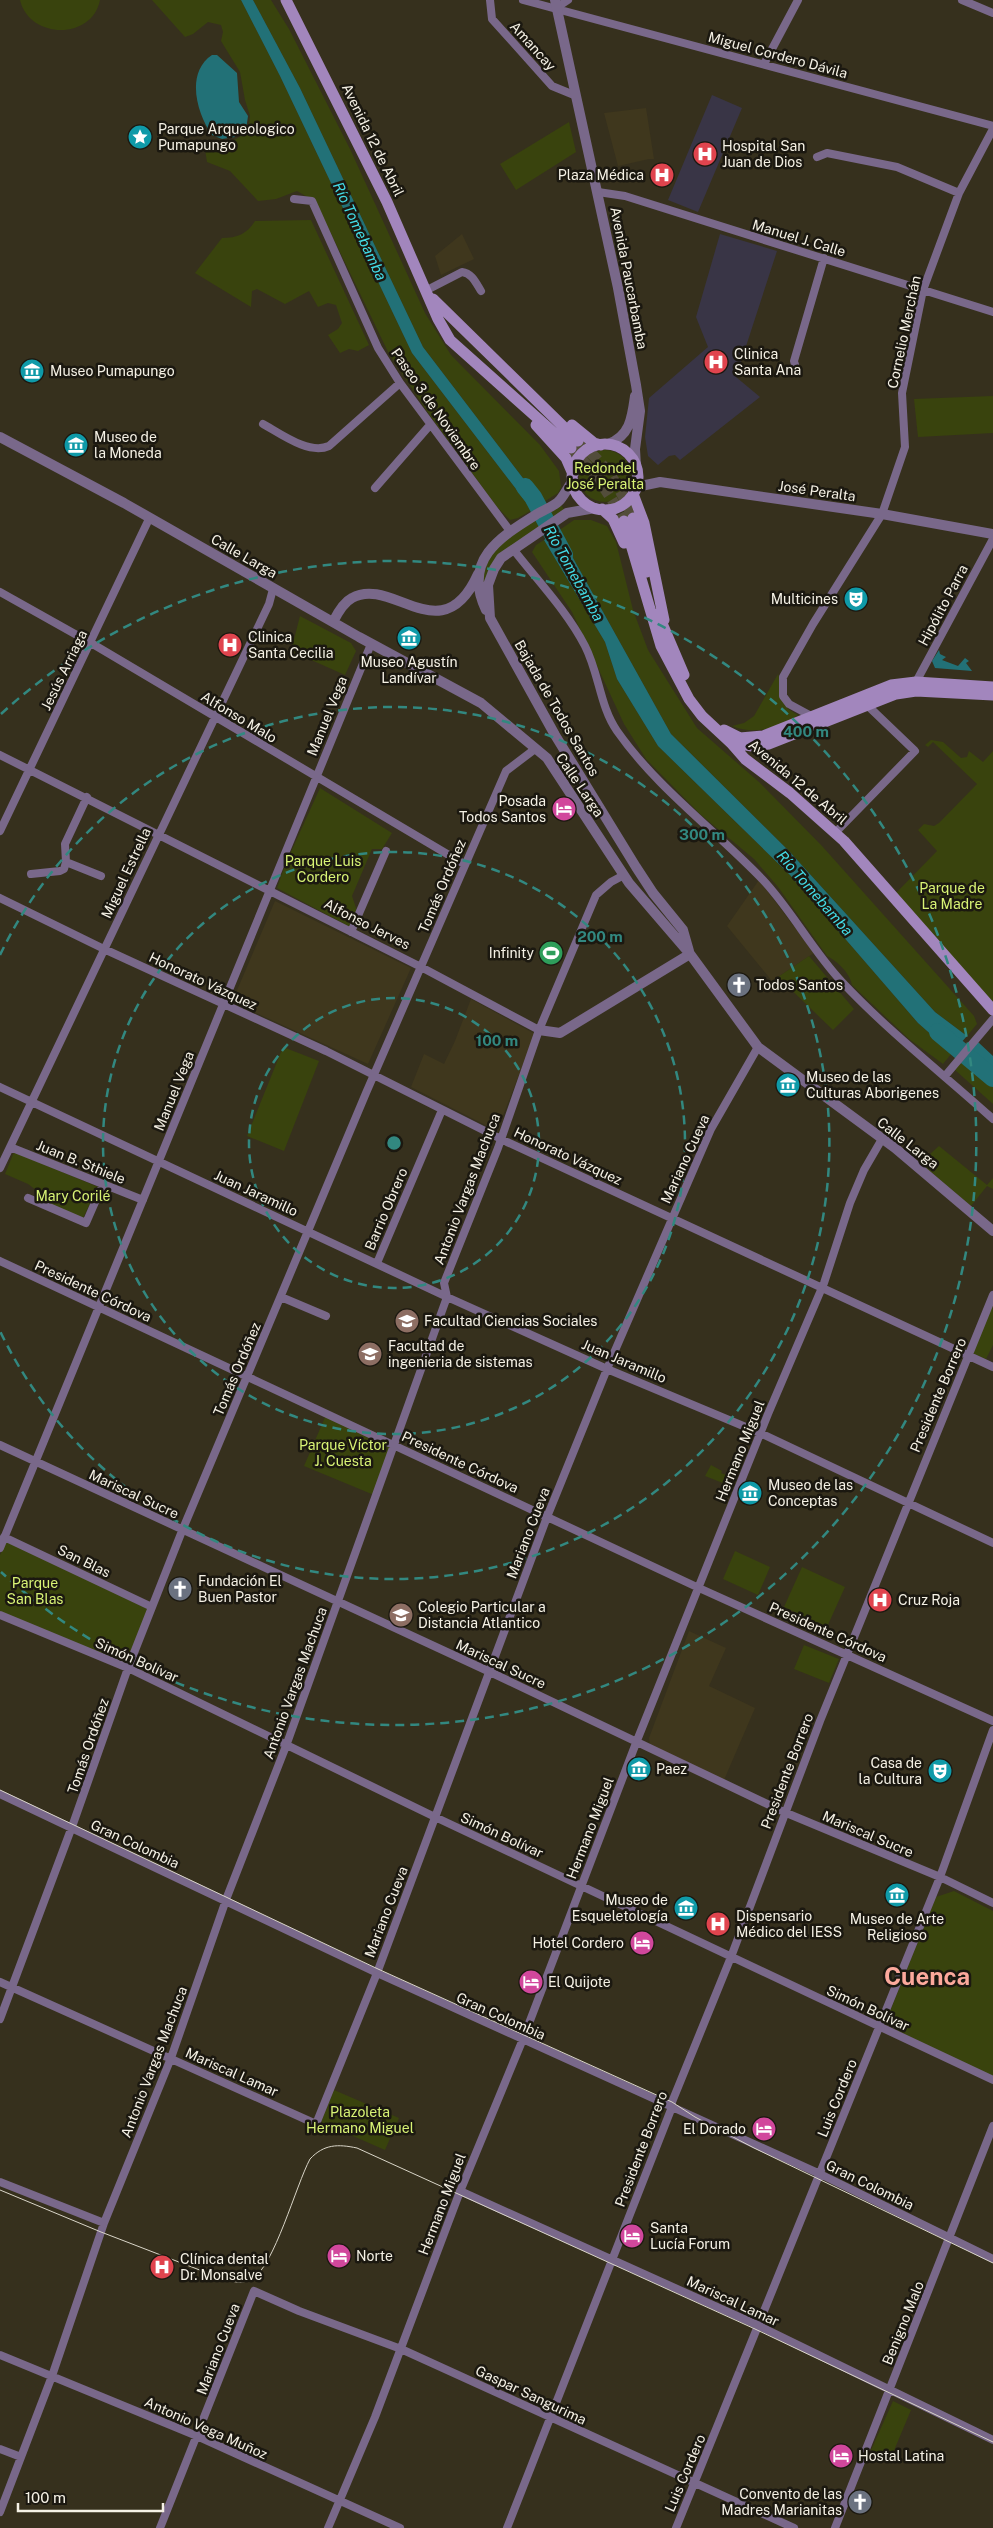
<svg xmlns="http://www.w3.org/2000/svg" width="993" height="2528" viewBox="0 0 993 2528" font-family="'Public Sans',sans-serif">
	<rect width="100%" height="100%" fill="#36301d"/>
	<path fill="#3f371d" d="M646 108 654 159H649L618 166 604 113Z
		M462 234 474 259 441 275 435 256Z
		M759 880 814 953 772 981 727 926Z
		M275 901 411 968 368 1064 232 1002Z
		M471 999 535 1034 497 1131 411 1087 424 1054 444 1064 455 1041Z
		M689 1631 726 1648 709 1686 755 1708 724 1780 650 1745 649 1738Z"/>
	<path fill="#393546" d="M712 95 742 108 698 212 668 200Z
		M720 234 777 251 736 377 760 397 680 460 675 455 669 456 658 465 648 456 645 437 649 398 708 347 696 317Z"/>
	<path fill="#39430d" d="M20 0H100C92 41 29 39 20 0Z
		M152 0H241L280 76 412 353 532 510 518 518 510 520 497 507 429 414 389 354 314 198 311 199 297 191 276 199 258 201 230 171 207 162 204 143 234 140 248 132 250 116 245 100 240 72 221 41 223 32 221 25 208 22 193 34 185 37Z
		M253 0H271L289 29 350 149 425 313 451 355 540 445 559 471 561 487 558 493 542 503 423 347 300 88Z
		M569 122 576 152 516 190 500 164Z
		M311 220 369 345 358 351 349 349 340 353 328 335 338 329 342 323 336 305 328 303 318 307 309 291 285 304 257 289 252 291 251 307 195 273 222 238C237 238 247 234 255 221Z
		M993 396V433L918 437 914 399Z
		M579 476a26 26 0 1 1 52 0a26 26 0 1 1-52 0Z
		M559 502 566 512 513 548 480 594 487 554Z
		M574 520H591L607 526 616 542 633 610 648 650 697 728 759 782 822 846 974 1016 977 1024 967 1036 935 1012 789 851 671 734 558 531Z
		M544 540 605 642 617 679 658 746 790 875 918 1023 952 1053 943 1064 909 1039 852 985C850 973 837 961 827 956L778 887 754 859 700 814 646 759 624 724 572 612 532 552 536 545Z
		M300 616 351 643 356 651 345 675 291 651Z
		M778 674C783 694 775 703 798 715 780 729 753 735 732 726L744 723 754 716Z
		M931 740 943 742 961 758 967 757 969 751 983 762 993 751V1006L896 893 937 851 918 830 924 824 934 826 939 823 977 784 933 742 928 747 925 745Z
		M320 788 392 833 382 849H372L352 896 357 911 350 927 277 888 285 865Z
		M809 956 854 1009 833 1030 778 977Z
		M283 1047 319 1061 284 1151 247 1136Z
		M963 1060 993 1086V1104L955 1070Z
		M939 1146 987 1185 993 1178V1189L987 1186 971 1206 920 1163Z
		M14 1152 98 1187 82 1220 37 1200 40 1193 28 1184 5 1174Z
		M993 1295V1345L986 1359 970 1352Z
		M326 1415 391 1446 374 1495 304 1466Z
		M711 1465 722 1471 721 1473 736 1479 733 1487 705 1476Z
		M7 1541 148 1609 127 1664 0 1613V1555Z
		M735 1551 770 1567 758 1595 723 1579Z
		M802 1567 845 1587 827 1627 784 1607Z
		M804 1645 839 1659 829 1683 794 1669Z
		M954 1891 993 1911V2077L898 2031 889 2014 936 1897Z
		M334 2090 399 2118 385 2150 321 2122Z
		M893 2401 911 2410 890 2460 871 2450Z"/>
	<path fill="#227177" d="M241 0H253L300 88 423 347 542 503 532 510 412 353 280 76Z
		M212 55H217L237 73 239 102 248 116 246 130H234L235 137 222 139 212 135C197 114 185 73 212 55Z
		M558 531 671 734 789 851 935 1012 967 1036 952 1053 918 1023 790 875 658 746 617 679 605 642 544 540Z
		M939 650 940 654 946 657 942 660 958 666 965 658 969 661 966 663 972 671 935 668 932 661Z
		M978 1042 993 1056V1086L963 1060Z"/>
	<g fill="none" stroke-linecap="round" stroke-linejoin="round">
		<path stroke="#227177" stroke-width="18" d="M525 487 533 497 564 555
			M938 1032 993 1078"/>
		<path stroke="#534d3b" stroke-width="11" stroke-dasharray="11 5.5" stroke-linecap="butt" d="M578 441C607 467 618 482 633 518
			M571 448C593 471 609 492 624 521"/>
		<path stroke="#79688a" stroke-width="8" d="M490 0 492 19 552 86 574 95
			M523 0 993 126
			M962 0 993 13
			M556 8 568 0
			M764 64 798 0
			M817 157 827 153 897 167 959 193
			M598 192 625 196 993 312
			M294 199 312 201 378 348 400 383 510 531
			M427 290 462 272C472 273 476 283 481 291
			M797 372 794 361 824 258
			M263 424C281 434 309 455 329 446L400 383
			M375 488 430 425
			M513 549C537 580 567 611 585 646 599 673 600 707 617 731 657 788 715 830 763 880 792 911 812 950 842 982 889 1032 942 1073 993 1119
			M0 592 91 643 464 864
			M916 682 993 539
			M813 717 789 704 783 696V677L813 624 882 514 905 447 902 393 923 290 959 193 993 129
			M0 755 421 967 539 1030
			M0 831 149 519
			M835 833 915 751 868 706
			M66 862 65 844 87 797
			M66 862 101 876
			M31 874 60 871 64 869 66 862
			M0 898 104 949 326 1051 507 1142 993 1367
			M351 932 386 851
			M945 1076 993 1019
			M0 1087 447 1297 607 1369 760 1433 993 1543
			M10 1147 143 1200
			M0 1168 269 604 273 589
			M28 1198 86 1223 103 1184
			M0 1261 699 1588 993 1721
			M377 1263 442 1110
			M281 1297 326 1316
			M0 1445 490 1672 784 1812 940 1877 993 1903
			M4 1537 152 1607
			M0 1548 371 644
			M0 1615 128 1668 435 1817 993 2080
			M0 1794 377 1973 820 2174 993 2259
			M0 1982 316 2124 377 1973 547 1517 607 1369 711 1129 758 1047
			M0 2019 73 1824 128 1668 182 1531 366 1093 506 771 535 749
			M0 2182 104 2223
			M460 2191 757 2325 993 2440
			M0 2355 197 2436 400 2528
			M0 2449 21 2457
			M0 2512 52 2376 104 2223 171 2058 227 1897 286 1746 447 1297 444 1283 498 1148 539 1030 596 895 611 882 624 875
			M160 2528 254 2291 299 2311 401 2349 794 2528
			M328 2528 375 2417 459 2194 523 2039 636 1743 768 1414 824 1283 850 1203 864 1170 882 1139
			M507 2528 672 2107V2102L731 1957 820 1721 993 1295
			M676 2528 940 1877 993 1730
			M835 2528 993 2126"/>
		<path stroke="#79688a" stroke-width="10" d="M555 0 618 288 636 385 640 411 635 449 636 466
			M0 437 124 503 359 637 481 703 547 758 629 883 690 954 758 1047 895 1148 993 1231
			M608 444C630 436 632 418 635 396
			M636 487 660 482 882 514 993 534
			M595 508 567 513 501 558 494 569 488 585 490 618 555 735 636 867 653 893 683 930 689 951
			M486 610C462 560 500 537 537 514 544 510 555 506 560 500 565 494 569 486 573 480
			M333 622C337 614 344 602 352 598 392 575 442 654 478 574
			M539 1030 560 1033 690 954"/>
		<path stroke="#a286bd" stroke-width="11" d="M286 0 387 202 438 319 450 340 571 448
			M433 299 578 441
			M536 425 566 458 573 474
			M572 425 594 443 601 445
			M572 477a33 33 0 1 1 66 0a33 33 0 1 1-66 0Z
			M633 494 644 523 664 620
			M602 509 613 519 624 543
			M633 518 647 572
			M624 521 661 646 689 699 702 716 731 743 745 759 790 793 844 841 993 1010
			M658 614 684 675
			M724 730 740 738 763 736 891 685 916 682 993 687
			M733 743 752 746 769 744 896 694 916 691 993 695"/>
		<path stroke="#d9d5c8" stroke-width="1" d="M0 1790 378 1969 672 2102 695 2117 754 2148 993 2263
			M0 2190 101 2232 223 2279C233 2282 242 2284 252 2279 274 2267 296 2185 310 2159 324 2144 338 2144 357 2148L755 2329 993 2442"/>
	</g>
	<g fill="none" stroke="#328880" stroke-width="2.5" stroke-dasharray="9 6">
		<circle cx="394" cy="1143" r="145"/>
		<circle cx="394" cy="1143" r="291"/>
		<path d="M0 955A436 436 0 1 1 0 1331"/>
		<path d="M1 714A582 582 0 1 1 1 1572"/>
	</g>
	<defs>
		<symbol id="sight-disc" viewBox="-11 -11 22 22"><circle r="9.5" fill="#0f9aa8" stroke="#1b1810"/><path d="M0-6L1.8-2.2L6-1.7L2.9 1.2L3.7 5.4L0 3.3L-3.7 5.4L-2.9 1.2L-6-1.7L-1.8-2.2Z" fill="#fff"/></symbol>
		<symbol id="hospital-disc" viewBox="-11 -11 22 22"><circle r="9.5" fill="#e0444e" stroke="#1b1810"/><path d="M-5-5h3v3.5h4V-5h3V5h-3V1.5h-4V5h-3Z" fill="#fff"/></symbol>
		<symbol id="museum-disc" viewBox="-11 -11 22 22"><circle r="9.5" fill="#0f9aa8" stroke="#1b1810"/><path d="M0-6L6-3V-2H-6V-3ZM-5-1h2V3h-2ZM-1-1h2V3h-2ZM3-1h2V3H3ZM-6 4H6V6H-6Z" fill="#fff"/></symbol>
		<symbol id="theatre-disc" viewBox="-11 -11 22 22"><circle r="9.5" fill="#0f9aa8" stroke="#1b1810"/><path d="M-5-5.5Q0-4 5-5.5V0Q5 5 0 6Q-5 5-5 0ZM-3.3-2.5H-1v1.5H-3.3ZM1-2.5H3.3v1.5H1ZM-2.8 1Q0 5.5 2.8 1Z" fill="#fff"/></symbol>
		<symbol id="hotel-disc" viewBox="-11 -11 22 22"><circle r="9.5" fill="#d1479c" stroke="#1b1810"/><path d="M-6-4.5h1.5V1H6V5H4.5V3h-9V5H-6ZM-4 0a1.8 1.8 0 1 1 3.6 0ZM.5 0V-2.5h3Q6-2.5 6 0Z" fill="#fff"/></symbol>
		<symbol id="stadium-disc" viewBox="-11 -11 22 22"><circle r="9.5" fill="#2e9e5b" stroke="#1b1810"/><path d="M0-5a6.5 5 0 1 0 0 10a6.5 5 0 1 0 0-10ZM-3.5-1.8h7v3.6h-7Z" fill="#fff"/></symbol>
		<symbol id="church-disc" viewBox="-11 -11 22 22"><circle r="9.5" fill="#6b7280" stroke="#1b1810"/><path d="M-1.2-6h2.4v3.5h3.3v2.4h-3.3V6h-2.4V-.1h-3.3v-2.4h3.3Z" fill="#fff"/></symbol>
		<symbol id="university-disc" viewBox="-11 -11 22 22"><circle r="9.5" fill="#8d6e63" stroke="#1b1810"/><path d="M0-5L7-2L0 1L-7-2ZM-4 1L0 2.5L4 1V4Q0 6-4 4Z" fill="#fff"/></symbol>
	</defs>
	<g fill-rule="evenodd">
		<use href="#sight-disc" x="126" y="123" width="28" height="28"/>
		<use href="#hospital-disc" x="691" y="140" width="28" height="28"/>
		<use href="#hospital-disc" x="648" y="161" width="28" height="28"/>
		<use href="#hospital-disc" x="702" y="348" width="28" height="28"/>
		<use href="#museum-disc" x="18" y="357" width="28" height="28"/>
		<use href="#museum-disc" x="62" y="431" width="28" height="28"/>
		<use href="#theatre-disc" x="842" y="585" width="28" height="28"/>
		<use href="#museum-disc" x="395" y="624" width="28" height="28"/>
		<use href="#hospital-disc" x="216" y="631" width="28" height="28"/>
		<use href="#hotel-disc" x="550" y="795" width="28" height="28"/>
		<use href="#stadium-disc" x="537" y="939" width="28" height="28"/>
		<use href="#church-disc" x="725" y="971" width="28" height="28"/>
		<use href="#museum-disc" x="774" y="1071" width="28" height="28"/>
		<use href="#university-disc" x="393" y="1307" width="28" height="28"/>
		<use href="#university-disc" x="356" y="1340" width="28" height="28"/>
		<use href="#museum-disc" x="736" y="1479" width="28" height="28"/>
		<use href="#church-disc" x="166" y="1575" width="28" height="28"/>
		<use href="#hospital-disc" x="866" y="1586" width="28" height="28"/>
		<use href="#university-disc" x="387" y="1601" width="28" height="28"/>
		<use href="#museum-disc" x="625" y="1755" width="28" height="28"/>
		<use href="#theatre-disc" x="926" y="1757" width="28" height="28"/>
		<use href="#museum-disc" x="883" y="1881" width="28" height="28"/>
		<use href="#museum-disc" x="672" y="1894" width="28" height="28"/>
		<use href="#hospital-disc" x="704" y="1910" width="28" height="28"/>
		<use href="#hotel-disc" x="628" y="1929" width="28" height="28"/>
		<use href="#hotel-disc" x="517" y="1968" width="28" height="28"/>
		<use href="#hotel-disc" x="750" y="2115" width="28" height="28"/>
		<use href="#hotel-disc" x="618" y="2222" width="28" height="28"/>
		<use href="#hotel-disc" x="325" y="2242" width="28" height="28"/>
		<use href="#hospital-disc" x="148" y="2253" width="28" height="28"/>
		<use href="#hotel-disc" x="827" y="2442" width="28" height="28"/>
		<use href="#church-disc" x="846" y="2488" width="28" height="28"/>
	</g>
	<g text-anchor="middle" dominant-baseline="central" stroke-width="5" stroke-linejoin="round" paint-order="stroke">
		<g font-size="14" fill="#f5f1e5" stroke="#1b1810">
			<text transform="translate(533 46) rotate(48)">Amancay</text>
			<text transform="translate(778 55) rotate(15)">Miguel Cordero Dávila</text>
			<text transform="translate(373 140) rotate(64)">Avenida 12 de Abril</text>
			<text transform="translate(799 238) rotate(17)">Manuel J. Calle</text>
			<text transform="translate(629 278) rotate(79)">Avenida Paucarbamba</text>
			<text transform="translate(904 332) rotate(-78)">Cornelio Merchán</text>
			<text transform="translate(436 409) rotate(55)">Paseo 3 de Noviembre</text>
			<text transform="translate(817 491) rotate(8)">José Peralta</text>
			<text transform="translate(244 556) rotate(30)">Calle Larga</text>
			<text transform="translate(943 605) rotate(-62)">Hipólito Parra</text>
			<text transform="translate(64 670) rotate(-64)">Jesús Arriaga</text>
			<text transform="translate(557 708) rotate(60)">Bajada de Todos Santos</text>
			<text transform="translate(327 716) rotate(-68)">Manuel Vega</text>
			<text transform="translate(239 717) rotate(31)">Alfonso Malo</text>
			<text transform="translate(798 782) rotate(40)">Avenida 12 de Abril</text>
			<text transform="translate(580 785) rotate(56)">Calle Larga</text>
			<text transform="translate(126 873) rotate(-65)">Miguel Estrella</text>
			<text transform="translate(442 886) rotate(-67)">Tomás Ordóñez</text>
			<text transform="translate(367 924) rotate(27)">Alfonso Jerves</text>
			<text transform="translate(203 981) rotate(25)">Honorato Vázquez</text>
			<text transform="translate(174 1091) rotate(-68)">Manuel Vega</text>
			<text transform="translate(908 1143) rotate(38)">Calle Larga</text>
			<text transform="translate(568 1156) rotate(25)">Honorato Vázquez</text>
			<text transform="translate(685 1159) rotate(-65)">Mariano Cueva</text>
			<text transform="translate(81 1162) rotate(22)">Juan B. Sthiele</text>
			<text transform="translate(467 1189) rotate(-69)">Antonio Vargas Machuca</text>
			<text transform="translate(256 1193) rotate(25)">Juan Jaramillo</text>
			<text transform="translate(386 1209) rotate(-67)">Barrio Obrero</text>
			<text transform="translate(93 1291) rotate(25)">Presidente Córdova</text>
			<text transform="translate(624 1361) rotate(23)">Juan Jaramillo</text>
			<text transform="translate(237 1369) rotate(-67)">Tomás Ordóñez</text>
			<text transform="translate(938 1395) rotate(-67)">Presidente Borrero</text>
			<text transform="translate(740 1451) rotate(-68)">Hermano Miguel</text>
			<text transform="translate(460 1462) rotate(25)">Presidente Córdova</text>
			<text transform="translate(134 1494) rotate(25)">Mariscal Sucre</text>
			<text transform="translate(528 1533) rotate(-69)">Mariano Cueva</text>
			<text transform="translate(84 1561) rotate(26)">San Blas</text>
			<text transform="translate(828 1632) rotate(24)">Presidente Córdova</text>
			<text transform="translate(137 1660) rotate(24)">Simón Bolívar</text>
			<text transform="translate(501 1664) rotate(25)">Mariscal Sucre</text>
			<text transform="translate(295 1683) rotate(-70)">Antonio Vargas Machuca</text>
			<text transform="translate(88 1746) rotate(-71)">Tomás Ordóñez</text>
			<text transform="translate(787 1771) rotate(-69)">Presidente Borrero</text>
			<text transform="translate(590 1828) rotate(-69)">Hermano Miguel</text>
			<text transform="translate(868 1834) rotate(23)">Mariscal Sucre</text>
			<text transform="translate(502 1835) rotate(25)">Simón Bolívar</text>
			<text transform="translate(135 1844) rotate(25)">Gran Colombia</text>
			<text transform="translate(386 1912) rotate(-69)">Mariano Cueva</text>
			<text transform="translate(868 2008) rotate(25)">Simón Bolívar</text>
			<text transform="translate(501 2016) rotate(24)">Gran Colombia</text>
			<text transform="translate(154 2062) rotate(-69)">Antonio Vargas Machuca</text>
			<text transform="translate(232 2072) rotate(24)">Mariscal Lamar</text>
			<text transform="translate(837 2098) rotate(-68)">Luis Cordero</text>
			<text transform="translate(641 2149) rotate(-69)">Presidente Borrero</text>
			<text transform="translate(870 2185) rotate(26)">Gran Colombia</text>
			<text transform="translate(442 2204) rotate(-69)">Hermano Miguel</text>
			<text transform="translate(733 2301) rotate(25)">Mariscal Lamar</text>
			<text transform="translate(903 2323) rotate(-68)">Benigno Malo</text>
			<text transform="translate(218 2349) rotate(-69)">Mariano Cueva</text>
			<text transform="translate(531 2395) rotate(25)">Gaspar Sangurima</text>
			<text transform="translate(206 2428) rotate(24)">Antonio Vega Muñoz</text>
			<text transform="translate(685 2473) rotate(-67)">Luis Cordero</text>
		</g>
		<g font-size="14" fill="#f5f1e5" stroke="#1b1810" text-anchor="start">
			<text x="158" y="129">Parque Arqueologico<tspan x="158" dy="16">Pumapungo</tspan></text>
			<text x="722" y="146">Hospital San<tspan x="722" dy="16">Juan de Dios</tspan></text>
			<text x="644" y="175" text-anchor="end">Plaza Médica</text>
			<text x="734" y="354">Clinica<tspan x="734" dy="16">Santa Ana</tspan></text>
			<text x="50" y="371">Museo Pumapungo</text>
			<text x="94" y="437">Museo de<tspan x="94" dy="16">la Moneda</tspan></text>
			<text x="838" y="599" text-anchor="end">Multicines</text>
			<text x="248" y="637">Clinica<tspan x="248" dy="16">Santa Cecilia</tspan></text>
			<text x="409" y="662" text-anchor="middle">Museo Agustín<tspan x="409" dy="16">Landívar</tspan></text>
			<text x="546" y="801" text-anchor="end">Posada<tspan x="546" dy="16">Todos Santos</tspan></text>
			<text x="534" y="953" text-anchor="end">Infinity</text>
			<text x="756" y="985">Todos Santos</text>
			<text x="806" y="1077">Museo de las<tspan x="806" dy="16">Culturas Aborigenes</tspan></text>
			<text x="424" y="1321">Facultad Ciencias Sociales</text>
			<text x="388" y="1346">Facultad de<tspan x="388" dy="16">ingenieria de sistemas</tspan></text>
			<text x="768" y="1485">Museo de las<tspan x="768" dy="16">Conceptas</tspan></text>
			<text x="198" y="1581">Fundación El<tspan x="198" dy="16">Buen Pastor</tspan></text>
			<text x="898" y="1600">Cruz Roja</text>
			<text x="418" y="1607">Colegio Particular a<tspan x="418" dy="16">Distancia Atlantico</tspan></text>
			<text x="922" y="1763" text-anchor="end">Casa de<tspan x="922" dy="16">la Cultura</tspan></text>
			<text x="656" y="1769">Paez</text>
			<text x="668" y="1900" text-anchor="end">Museo de<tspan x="668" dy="16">Esqueletología</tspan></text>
			<text x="736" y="1916">Dispensario<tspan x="736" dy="16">Médico del IESS</tspan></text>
			<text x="897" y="1919" text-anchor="middle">Museo de Arte<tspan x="897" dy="16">Religioso</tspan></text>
			<text x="624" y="1943" text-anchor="end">Hotel Cordero</text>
			<text x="548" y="1982">El Quijote</text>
			<text x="746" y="2129" text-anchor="end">El Dorado</text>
			<text x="650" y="2228">Santa<tspan x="650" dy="16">Lucía Forum</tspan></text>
			<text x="356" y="2256">Norte</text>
			<text x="180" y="2259">Clínica dental<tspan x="180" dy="16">Dr. Monsalve</tspan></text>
			<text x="858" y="2456">Hostal Latina</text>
			<text x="842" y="2494" text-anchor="end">Convento de las<tspan x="842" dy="16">Madres Marianitas</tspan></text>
		</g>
		<g font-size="14" fill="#d8f375" stroke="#1b1810">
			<text x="605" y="468">Redondel<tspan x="605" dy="16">José Peralta</tspan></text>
			<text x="323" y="861">Parque Luis<tspan x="323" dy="16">Cordero</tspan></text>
			<text x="952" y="888">Parque de<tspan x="952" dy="16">La Madre</tspan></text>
			<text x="73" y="1196">Mary Corilé</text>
			<text x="343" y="1445">Parque Víctor<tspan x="343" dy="16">J. Cuesta</tspan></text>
			<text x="35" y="1583">Parque<tspan x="35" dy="16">San Blas</tspan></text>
			<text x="360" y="2112">Plazoleta<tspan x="360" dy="16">Hermano Miguel</tspan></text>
		</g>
		<g font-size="15" font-style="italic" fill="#43dae5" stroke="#1b1810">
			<text transform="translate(360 231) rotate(65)">Río Tomebamba</text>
			<text transform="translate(574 573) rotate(61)">Río Tomebamba</text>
			<text transform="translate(815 893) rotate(49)">Río Tomebamba</text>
		</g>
		<g font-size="24" font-weight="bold" fill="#fca99c" stroke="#1b1810">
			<text x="927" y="1976">Cuenca</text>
		</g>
	</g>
	<circle cx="394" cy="1143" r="8" fill="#328880" stroke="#1b1810" stroke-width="2.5"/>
	<g font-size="15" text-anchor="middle" font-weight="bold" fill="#328880" stroke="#1b1810" stroke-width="5" stroke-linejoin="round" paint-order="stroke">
		<text x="806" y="737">400 m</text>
		<text x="702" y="840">300 m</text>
		<text x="600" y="942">200 m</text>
		<text x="497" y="1046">100 m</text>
	</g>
	<path d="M18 2503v8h145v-8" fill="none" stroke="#f5f1e5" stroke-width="2.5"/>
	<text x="25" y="2503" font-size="15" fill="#f5f1e5" stroke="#1b1810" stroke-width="4" paint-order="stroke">100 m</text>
</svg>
